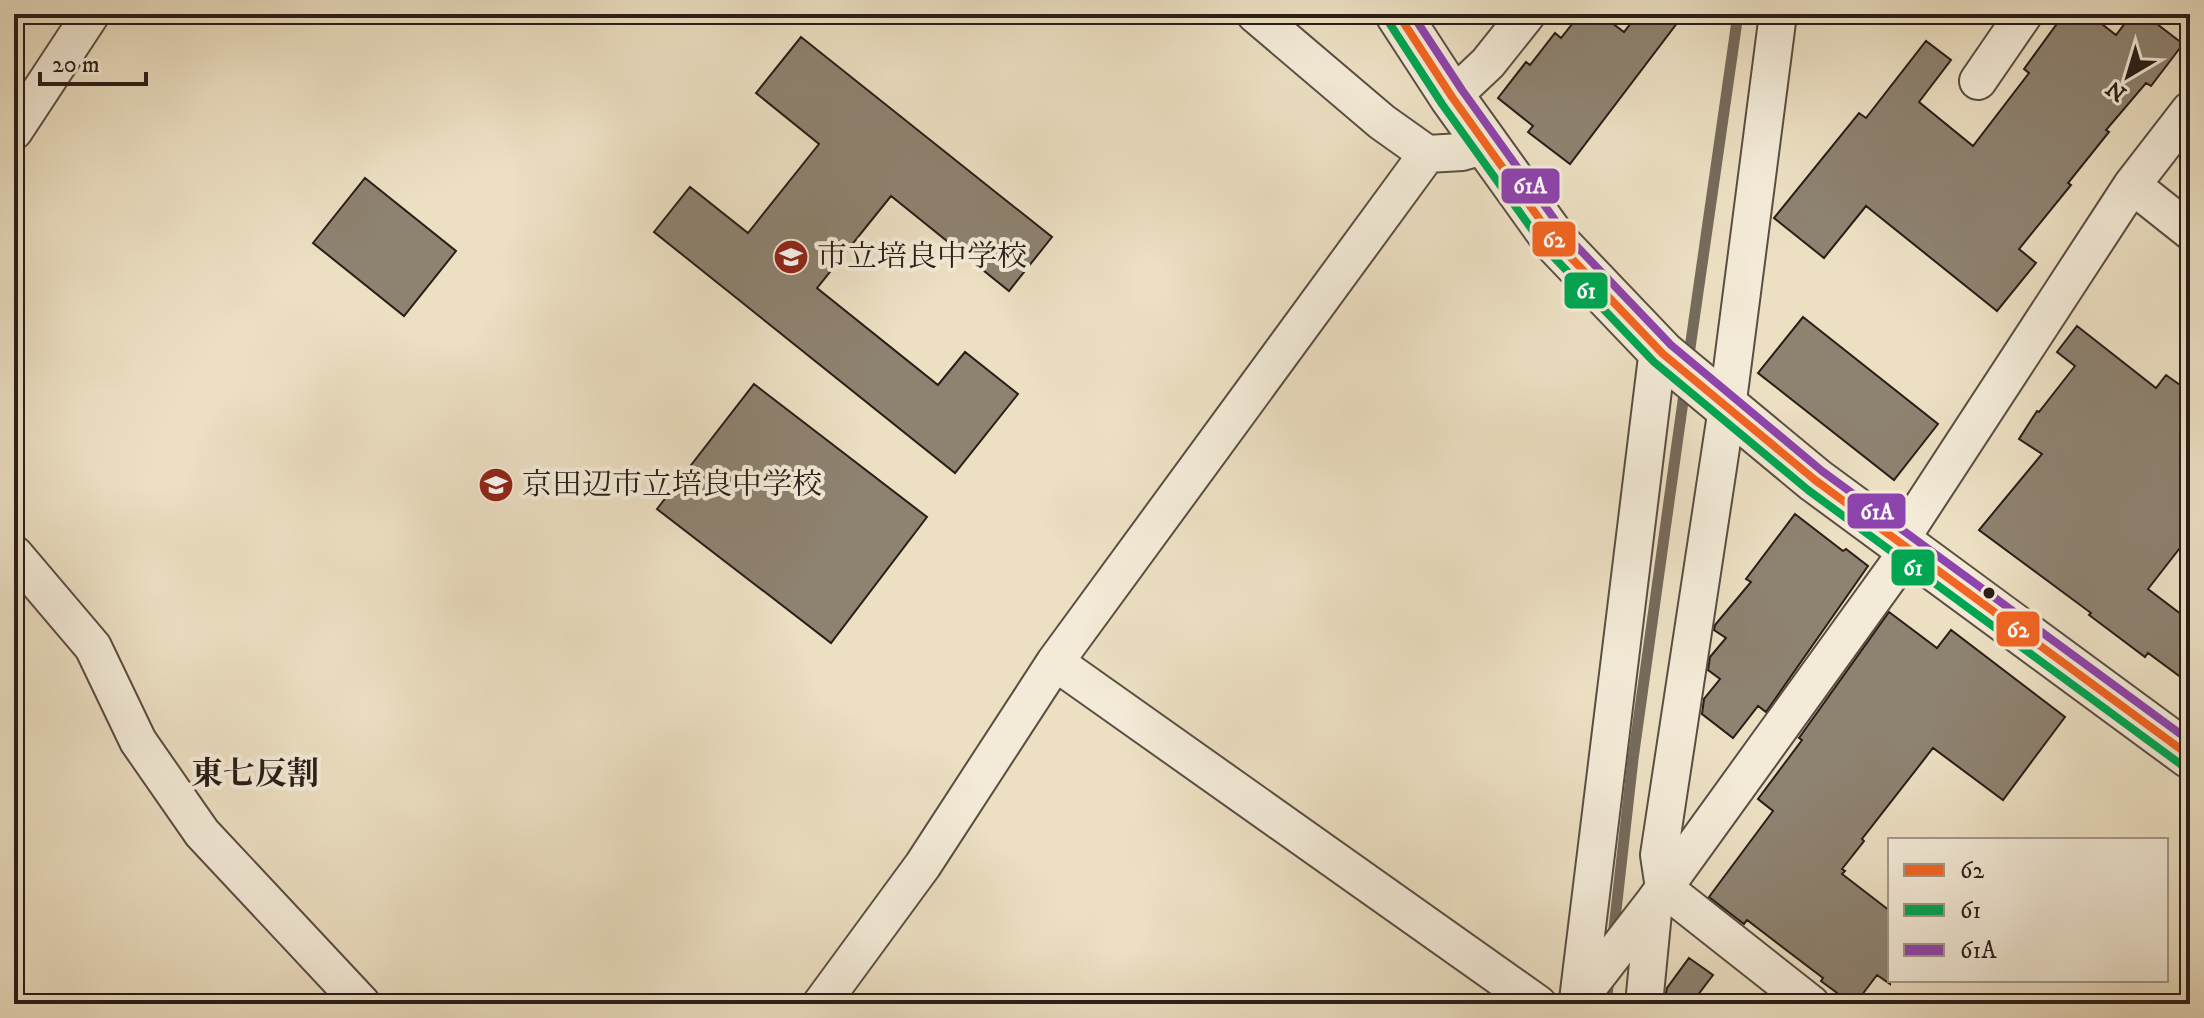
<svg xmlns="http://www.w3.org/2000/svg" width="2204" height="1018" viewBox="0 0 2204 1018" font-family="'IM FELL DW Pica','Noto Serif JP',serif">
	<rect width="100%" height="100%" fill="#ecdfc2"/>
	<filter id="stains"><feTurbulence type="fractalNoise" baseFrequency=".0025" numOctaves="4"/><feColorMatrix values="0 0 0 0 .2 0 0 0 0 .09 0 0 0 0 .02 0 0 0 .5 -.17"/></filter>
	<radialGradient id="worn" r=".72"><stop offset=".6" stop-color="#630" stop-opacity="0"/><stop offset="1" stop-color="#630" stop-opacity=".3"/></radialGradient>
	<g fill="none" stroke-linecap="round" stroke-linejoin="round">
		<path stroke="#766a5b" stroke-width="11" d="M1688 362 1738 14
			M1613 937 1633 759 1685 387
			M1606 1004 1609 978"/>
	</g>
	<path fill="#8e8270" stroke="#291e18" stroke-width="2" d="M1580 14H1600L1624 32 1638 14H1684L1570 164 1528 132 1533 126 1498 98 1526 62 1530 65 1555 33 1561 38Z
		M2064 14H2089L2116 35 2132 14H2144L2183 44 2151 86 2146 83 2106 130 2109 132 2068 183 2071 185 2019 249 2036 263 1997 311 1866 206 1824 258 1774 218 1859 113 1866 118 1926 41 1951 60 1919 102 1973 146 2029 73 2024 69Z
		M801 37 1052 237 1009 291 891 196 817 288 938 385 965 352 1018 394 955 473 654 232 690 187 748 233 819 144 756 93Z
		M365 178 456 251 404 316 313 243Z
		M1803 317 1938 424 1894 480 1758 373Z
		M2077 326 2156 388 2166 375 2190 392V535L2148 589 2190 621V684L2148 653 2145 657 2089 615 2091 613 1979 530 2042 454 2019 439 2037 411 2039 412 2075 366 2057 352Z
		M754 384 927 517 831 643 657 509Z
		M1795 514 1843 551 1846 549 1868 566 1766 712 1758 706 1733 738 1702 714 1704 699 1720 679 1708 670 1710 657 1726 638 1714 630 1715 625 1751 582 1746 579Z
		M1889 612 1937 648 1951 630 2065 717 2003 800 1933 748 1862 839 1864 841 1842 869 1845 871 1842 874 1890 911V984L1877 975 1855 1004H1852L1821 981 1823 978 1747 920 1744 924 1709 897 1773 811 1758 799 1802 740 1799 738Z
		M1689 958 1713 975 1691 1004H1681L1666 993 1667 988Z"/>
	<g fill="none" stroke-linecap="round" stroke-linejoin="round">
		<defs>
			<path id="minor" d="M1255 14 1382 122 1427 154 1462 152 1487 145
				M1778 14 1727 408 1659 855 1664 888 1811 1004
				M1978 81 2024 14
				M1452 97 1488 63 1527 14
				M14 131 91 14
				M2132 185 2190 231
				M1899 542 2132 185 2190 110
				M14 554 93 647 138 741 202 833 362 1004
				M1055 662 1538 1004
				M1579 999 1654 902 1909 549
				M821 1004 923 865 1055 662 1427 154
				M1575 1004 1578 1000 1658 349
				M1644 1004 1654 902"/>
			<path id="tertiary" d="M1398 14 1452 97 1556 242 1663 354 1815 480 2190 756"/>
		</defs>
		<use href="#minor" stroke="#5a4e42" stroke-width="40"/>
		<use href="#tertiary" stroke="#5a4e42" stroke-width="48"/>
		<use href="#minor" stroke="#f3ead7" stroke-width="36"/>
		<use href="#tertiary" stroke="#f3ead7" stroke-width="44"/>
		<defs>
			<path id="bus-1" d="M1398 14 1452 97 1556 242 1663 354 1815 480 2190 756"/>
			<path id="bus-2" d="M1388 21 1442 104 1546 249 1654 362 1808 490 2183 766"/>
			<path id="bus-3" d="M1412 14 1462 90 1565 234 1671 345 1822 471 2190 741"/>
		</defs>
		<use href="#bus-1" stroke="#f3ead7" stroke-width="14"/>
		<use href="#bus-2" stroke="#f3ead7" stroke-width="14"/>
		<use href="#bus-3" stroke="#f3ead7" stroke-width="14"/>
		<use href="#bus-1" stroke="#f26522" stroke-width="8"/>
		<use href="#bus-2" stroke="#00a651" stroke-width="8"/>
		<use href="#bus-3" stroke="#8e44ad" stroke-width="8"/>
	</g>
	<defs>
		<symbol id="school-disc" viewBox="-11 -11 22 22"><circle r="9.5" fill="#8f2418" stroke="#f3ead7"/><path d="M0-5L7-2L0 1L-7-2ZM-4 1L0 2.5L4 1V4Q0 6-4 4Z" fill="#fff"/></symbol>
	</defs>
	<g fill-rule="evenodd">
		<use href="#school-disc" x="771" y="237" width="40" height="40"/>
		<use href="#school-disc" x="476" y="465" width="40" height="40"/>
	</g>
	<circle fill="#291e18" stroke="#f3ead7" stroke-width="3" cx="1989" cy="593" r="7"/>
	<g text-anchor="middle" dominant-baseline="central" stroke-width="8" stroke-linejoin="round" paint-order="stroke">
		<g font-size="30" fill="#291e18" stroke="#f3ead7" text-anchor="start">
			<text x="817" y="257">市立培良中学校</text>
			<text x="522" y="485">京田辺市立培良中学校</text>
		</g>
		<g font-size="32" font-weight="bold" fill="#291e18" stroke="#f3ead7">
			<text x="255" y="775">東七反割</text>
		</g>
	</g>
	<g stroke="#f3ead7" stroke-width="3">
		<rect x="1500" y="167" width="61" height="38" rx="8" fill="#8e44ad"/>
		<rect x="1531" y="220" width="46" height="38" rx="8" fill="#f26522"/>
		<rect x="1563" y="271" width="46" height="39" rx="8" fill="#00a651"/>
		<rect x="1846" y="492" width="61" height="38" rx="8" fill="#8e44ad"/>
		<rect x="1890" y="548" width="46" height="39" rx="8" fill="#00a651"/>
		<rect x="1995" y="610" width="46" height="38" rx="8" fill="#f26522"/>
	</g>
	<g font-size="22" text-anchor="middle" font-weight="bold" fill="#fff">
		<text x="1530" y="193">61A</text>
		<text x="1554" y="247">62</text>
		<text x="1586" y="298">61</text>
		<text x="1877" y="519">61A</text>
		<text x="1913" y="575">61</text>
		<text x="2018" y="637">62</text>
	</g>
	<rect width="2204" height="1018" fill="none" stroke="#ecdfc2" stroke-width="48"/>
	<rect x="16" y="16" width="2172" height="986" fill="none" stroke="#291e18" stroke-width="4"/>
	<rect x="24" y="24" width="2156" height="970" fill="none" stroke="#291e18" stroke-width="2"/>
	<rect x="1888" y="838" width="280" height="144" fill="#f3ead7" stroke="#a2988b" stroke-width="2"/>
	<rect x="1904" y="864" width="40" height="12" fill="#f26522" stroke="#a2988b" stroke-width="2"/>
	<text x="1960" y="878" font-size="24" fill="#291e18">62</text>
	<rect x="1904" y="904" width="40" height="12" fill="#00a651" stroke="#a2988b" stroke-width="2"/>
	<text x="1960" y="918" font-size="24" fill="#291e18">61</text>
	<rect x="1904" y="944" width="40" height="12" fill="#8e44ad" stroke="#a2988b" stroke-width="2"/>
	<text x="1960" y="958" font-size="24" fill="#291e18">61A</text>
	<g transform="translate(2128 76) rotate(218)" stroke="#f3ead7" stroke-width="6" paint-order="stroke">
	<path d="M0-6L14 30L0 20L-14 30Z" fill="#291e18"/>
	<text y="-12" font-size="22" font-weight="bold" text-anchor="middle" fill="#291e18">N</text>
	</g>
	<path d="M40 72v12h106v-12" fill="none" stroke="#291e18" stroke-width="4"/>
	<text x="52" y="72" font-size="24" fill="#291e18" stroke="#f3ead7" stroke-width="6" paint-order="stroke">20 m</text>
	<rect width="100%" height="100%" filter="url(#stains)"/>
	<rect width="100%" height="100%" fill="url(#worn)"/>
</svg>
